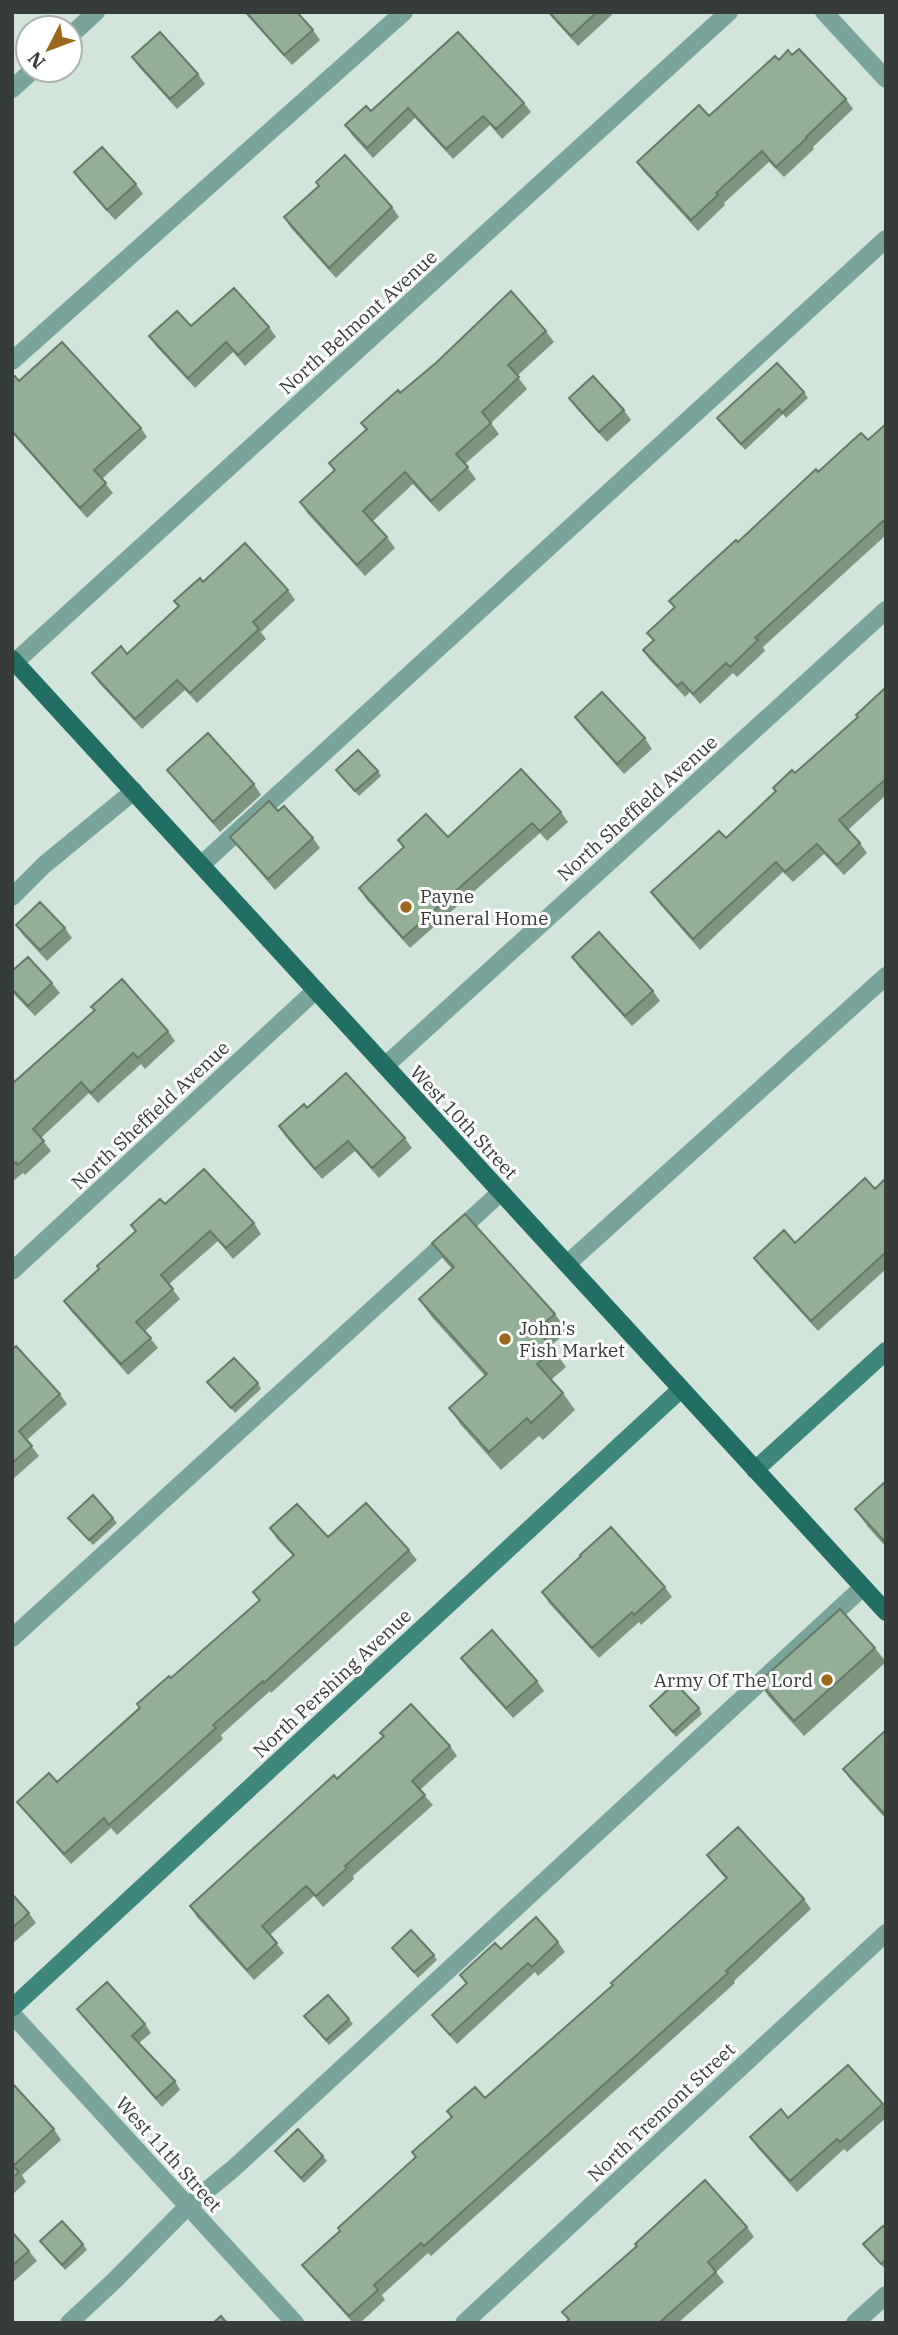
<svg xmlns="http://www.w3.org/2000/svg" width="898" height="2335" viewBox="0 0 898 2335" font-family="'IBM Plex Serif',serif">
	<rect width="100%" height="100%" fill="#d1e5db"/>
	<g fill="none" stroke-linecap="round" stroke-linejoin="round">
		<path stroke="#78a49c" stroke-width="18" d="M12 361 404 12
			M201 865 886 239
			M12 897 44 865 134 791
			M567 1264 886 976
			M12 1638 501 1192
			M69 2323 114 2281 188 2206 234 2168 863 1587
			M855 2323 886 2295"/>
		<path stroke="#78a49c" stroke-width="18" d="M824 12 886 79
			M70 36 96 12
			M12 89 33 70
			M15 662 729 12
			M385 1066 886 610
			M12 1271 316 990
			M12 2014 295 2323
			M464 2323 886 1933"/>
		<path stroke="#3f867c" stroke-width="18" d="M755 1470 886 1351
			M12 2008 681 1389"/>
		<path stroke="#236e64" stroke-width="18" d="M12 659 886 1612"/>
	</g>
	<path fill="#7e9680" d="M244 12H297L313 30 320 40 292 65Z
		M547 12H615L578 46Z
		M458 32 524 103 531 112 502 139 490 125 453 159 415 118 373 158 352 135 345 125 371 111Z
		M792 55 846 99 853 109 813 147 814 149 784 177 769 162 724 203 725 205 698 231 644 172 637 162 709 116 779 60Z
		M132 57 198 74 205 84 177 109 139 67Z
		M74 172 136 184 143 194 115 220 81 182Z
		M316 182 392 207 399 217 336 278 291 228 284 217 319 186Z
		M191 326 269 327 276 337 245 366 233 352 195 388 156 346 149 336Z
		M546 331 554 342 517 376 527 389 491 423 499 434 465 464 476 479 439 512 413 484 373 521 387 537 395 548 365 576 308 514 300 502 334 471 329 463 366 430 361 423Z
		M12 378 141 428 147 437 102 479 113 493 87 518 12 433Z
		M804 392 808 398 786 418 783 414 745 450 717 418Z
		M569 398 624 410 631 420 607 442 576 408Z
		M886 424V535L763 647 765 651 737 677 733 673 700 704 690 692 685 697 650 660 643 650 653 641 647 633 674 608 669 601 738 542 818 472 868 440Z
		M203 582 288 590 295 600 261 632 266 639 197 703 185 690 142 729 99 683 92 673 127 654 178 607 174 601Z
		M886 689V795L848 830 860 843 867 853 844 875 824 854 793 882 783 872 700 950 658 902 651 892 726 838 857 718Z
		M575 717 645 738 652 749 624 774 582 727Z
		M167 770 254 784 261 795 220 832 175 780Z
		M336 770 378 771 381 776 359 796Z
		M278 811 313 838 320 848 275 890 238 847 230 837Z
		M561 812 568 822 547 841 540 833 410 948 366 899 359 888 403 848 398 840 448 837Z
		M16 925 65 928 72 938 47 961 23 935Z
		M572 957 653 991 660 1001 632 1026 579 967Z
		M12 971 52 983 60 993 35 1016 12 992Z
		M91 1007 168 1031 175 1041 145 1069 141 1064 98 1103 89 1093 41 1138 51 1151 25 1175 23 1173 12 1182V1084L94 1011Z
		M307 1108 405 1138 412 1148 379 1178 355 1151 322 1179 286 1137 279 1126Z
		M886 1178V1269L818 1331 761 1268 754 1258 795 1243 875 1189Z
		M165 1204 254 1223 261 1234 233 1259 218 1241 169 1284 180 1299 145 1331 158 1348 128 1375 71 1311 64 1301 99 1269 135 1231 131 1225Z
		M432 1243 555 1314 567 1331 551 1346 566 1367 551 1380 563 1393 575 1410 543 1440 539 1436 501 1470 461 1425 449 1408 485 1376 431 1316 419 1299 452 1269 444 1260Z
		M12 1349 60 1394 67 1404 27 1440 39 1456 12 1480Z
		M207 1382 258 1383 261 1389 235 1413Z
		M886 1481V1547L868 1527 855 1509Z
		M68 1518H113L117 1523 93 1545Z
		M270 1528 409 1550 417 1560 271 1693 270 1691 221 1735 223 1739 117 1835 111 1828 71 1864 25 1812 17 1802 57 1782 171 1678 259 1601 253 1592 293 1556 277 1539Z
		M665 1587 672 1597 641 1625 639 1622 599 1658 549 1603 542 1592Z
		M875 1648 886 1662 804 1736 769 1697 759 1682Z
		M461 1658 537 1681 544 1691 513 1718 468 1668Z
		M650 1706 699 1708 702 1714 676 1737Z
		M886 1730V1819L850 1779 843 1769Z
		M380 1733 450 1746 457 1756 420 1790 433 1805 353 1876 354 1879 323 1907 314 1896 270 1935 284 1953 254 1980 197 1917 190 1906 383 1737Z
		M707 1855 804 1899 811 1909 734 1981 735 1983 431 2256 428 2253 382 2295 385 2300 360 2323H353L310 2275 302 2265 340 2231 415 2157 412 2152 451 2117 447 2111 485 2098 613 1985 726 1879 714 1865Z
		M12 1894 29 1913 36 1923 12 1944Z
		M558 1942 565 1952 538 1976 535 1972 457 2044 439 2024 432 2015 466 1984 460 1975 501 1949Z
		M392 1948 434 1955 437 1960 418 1978Z
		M77 2009 145 2024 151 2033 139 2043 175 2081 180 2090 162 2107 83 2017Z
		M304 2016 349 2019 353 2024 329 2045Z
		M12 2083 54 2129 61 2140 22 2175 26 2182 12 2195Z
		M883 2104 886 2108V2118L847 2152 844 2149 797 2192 757 2147 750 2137 788 2118Z
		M275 2151 323 2156 327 2161 304 2183Z
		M747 2227 754 2237 716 2272 724 2282 678 2323H566L568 2320 562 2312Z
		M886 2229V2269H885L863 2244Z
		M12 2232 29 2251 37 2261 12 2283Z
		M40 2241 83 2244 87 2250 65 2270Z"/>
	<path fill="#93af95" stroke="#677a68" stroke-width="2" d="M246 12H297L313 30 284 55Z
		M549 12H597L571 36Z
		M160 32 198 74 170 99 132 57Z
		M458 32 524 103 496 129 483 116 446 149 408 108 367 148 345 125 366 106 371 111Z
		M799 49 846 99 806 137 807 138 776 167 762 151 716 193 718 195 691 220 637 162 699 105 709 116 775 56 779 60 788 50 792 55Z
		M102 147 136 184 107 210 74 172Z
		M345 155 392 207 329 268 284 217 319 186 316 182Z
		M234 288 269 327 238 355 226 342 188 378 149 336 177 311 191 326Z
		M511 291 546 331 508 365 519 377 482 412 491 423 456 454 468 467 431 501 405 472 363 511 387 537 357 565 300 502 335 470 329 463 367 429 361 423 398 390 400 393 437 362Z
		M62 342 141 428 94 470 106 483 80 508 12 431V378L15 376 19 381Z
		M777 363 804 392 782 413 779 409 741 444 717 418Z
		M593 376 624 410 599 432 569 398Z
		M886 424V524L883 521 755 638 758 640 730 667 726 663 693 694 682 682 677 686 643 650 654 640 647 633 675 607 669 601 736 540 738 542 816 469 818 472 861 433 868 440Z
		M245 543 288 590 253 622 259 629 190 693 177 680 135 719 92 673 121 646 127 654 179 606 174 601 200 578 203 582Z
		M885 688 886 779 839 820 860 843 837 865 817 844 785 872 776 862 693 939 651 892 719 831 726 838 776 791 773 788 792 770 795 773 858 717 856 715Z
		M602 692 645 738 617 764 575 717Z
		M208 733 254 784 213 822 167 770Z
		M358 750 378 771 355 791 336 770Z
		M521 769 561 812 540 831 532 823 403 938 359 888 404 847 398 840 426 814 448 837Z
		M269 801 278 811 284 806 313 838 268 879 230 837Z
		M40 902 65 928 40 950 16 925Z
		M599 932 653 991 625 1016 572 957Z
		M28 957 52 983 28 1006 12 989V971Z
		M122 979 168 1031 138 1058 133 1053 91 1093 81 1082 33 1129 44 1141 18 1165 16 1162 12 1165V1084L95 1010 91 1007Z
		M346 1073 405 1138 372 1168 348 1141 315 1169 279 1126 304 1104 307 1108Z
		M204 1169 254 1223 226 1248 210 1231 161 1275 173 1289 136 1322 151 1338 121 1364 64 1301 99 1269 97 1266 136 1231 131 1225 160 1199 165 1204Z
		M865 1178 875 1189 886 1178V1252L811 1321 754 1258 784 1230 795 1243Z
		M465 1214 555 1314 536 1330 554 1349 537 1364 563 1393 531 1423 527 1418 489 1452 449 1408 487 1374 419 1299 454 1267 432 1243Z
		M16 1346 60 1394 19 1431 32 1446 12 1463V1349Z
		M234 1358 258 1383 231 1408 207 1382Z
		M886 1481V1543L855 1509Z
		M93 1495 113 1518 89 1540 68 1518Z
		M366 1503 409 1550 264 1683 263 1681 213 1725 216 1728 109 1825 104 1818 64 1854 17 1802 49 1773 57 1782 140 1708 137 1704 169 1676 171 1678 260 1600 253 1592 294 1555 270 1528 297 1504 328 1537Z
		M611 1527 665 1587 634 1615 632 1612 592 1648 542 1592 581 1556 580 1555Z
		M840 1609 875 1648 794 1721 759 1682Z
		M492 1630 537 1681 506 1708 461 1658Z
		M675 1683 699 1708 673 1732 650 1706Z
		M411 1704 450 1746 412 1781 425 1795 345 1866 347 1868 316 1896 306 1886 262 1926 277 1943 247 1970 190 1906 334 1775 337 1779 384 1736 380 1733Z
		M886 1730V1816L843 1769Z
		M738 1827 804 1899 726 1971 728 1973 424 2246 421 2243 374 2285 378 2290 349 2316 302 2265 340 2231 338 2228 416 2157 412 2152 452 2117 447 2111 475 2087 485 2098 613 1985 611 1983 727 1878 707 1855Z
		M12 1894 29 1913 12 1928Z
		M536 1917 558 1942 532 1967 528 1963 450 2035 432 2015 467 1983 460 1975 495 1943 501 1949Z
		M411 1930 434 1955 414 1972 392 1948Z
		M107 1982 145 2024 132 2036 175 2081 156 2098 77 2009Z
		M328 1995 349 2019 326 2040 304 2016Z
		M848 2065 883 2104 840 2142 837 2139 790 2181 750 2137 781 2109 788 2118Z
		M12 2083 54 2129 13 2166 19 2172 12 2178Z
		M298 2129 323 2156 301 2178 275 2151Z
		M705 2180 747 2227 708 2262 716 2272 659 2323H566L569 2319 562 2312 637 2246 635 2244Z
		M62 2221 83 2244 62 2265 40 2241Z
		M883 2226 886 2229V2260L881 2264 863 2244Z
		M12 2232 29 2251 12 2266Z
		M221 2316 227 2323H213Z"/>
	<g fill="#9b691e" stroke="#fff" stroke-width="2.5">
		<circle cx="406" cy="907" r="7"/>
		<circle cx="505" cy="1339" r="7"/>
		<circle cx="827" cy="1680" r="7"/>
	</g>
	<g text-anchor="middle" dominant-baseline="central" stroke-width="6" stroke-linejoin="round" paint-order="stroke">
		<g font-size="19" fill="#353c39" stroke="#fff">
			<text transform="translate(358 322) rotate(-42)">North Belmont Avenue</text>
			<text transform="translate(637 808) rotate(-42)">North Sheffield Avenue</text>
			<text transform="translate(150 1115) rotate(-43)">North Sheffield Avenue</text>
			<text transform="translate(464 1122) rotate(47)">West 10th Street</text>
			<text transform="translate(332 1683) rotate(-43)">North Pershing Avenue</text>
			<text transform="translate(661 2112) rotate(-43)">North Tremont Street</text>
			<text transform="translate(169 2154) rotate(48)">West 11th Street</text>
		</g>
		<g font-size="19" fill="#353c39" stroke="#fff" text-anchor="start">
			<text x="420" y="896">Payne<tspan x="420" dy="22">Funeral Home</tspan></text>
			<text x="519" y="1328">John's<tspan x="519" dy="22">Fish Market</tspan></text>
			<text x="813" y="1680" text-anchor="end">Army Of The Lord</text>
		</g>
	</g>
	<rect width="898" height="2335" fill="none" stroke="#353c39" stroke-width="28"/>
	<g transform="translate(49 49) rotate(228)"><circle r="33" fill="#ffffff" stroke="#aeb1b0" stroke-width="2"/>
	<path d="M0-5L12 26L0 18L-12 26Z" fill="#9b691e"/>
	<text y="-10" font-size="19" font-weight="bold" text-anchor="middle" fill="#353c39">N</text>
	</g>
</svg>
